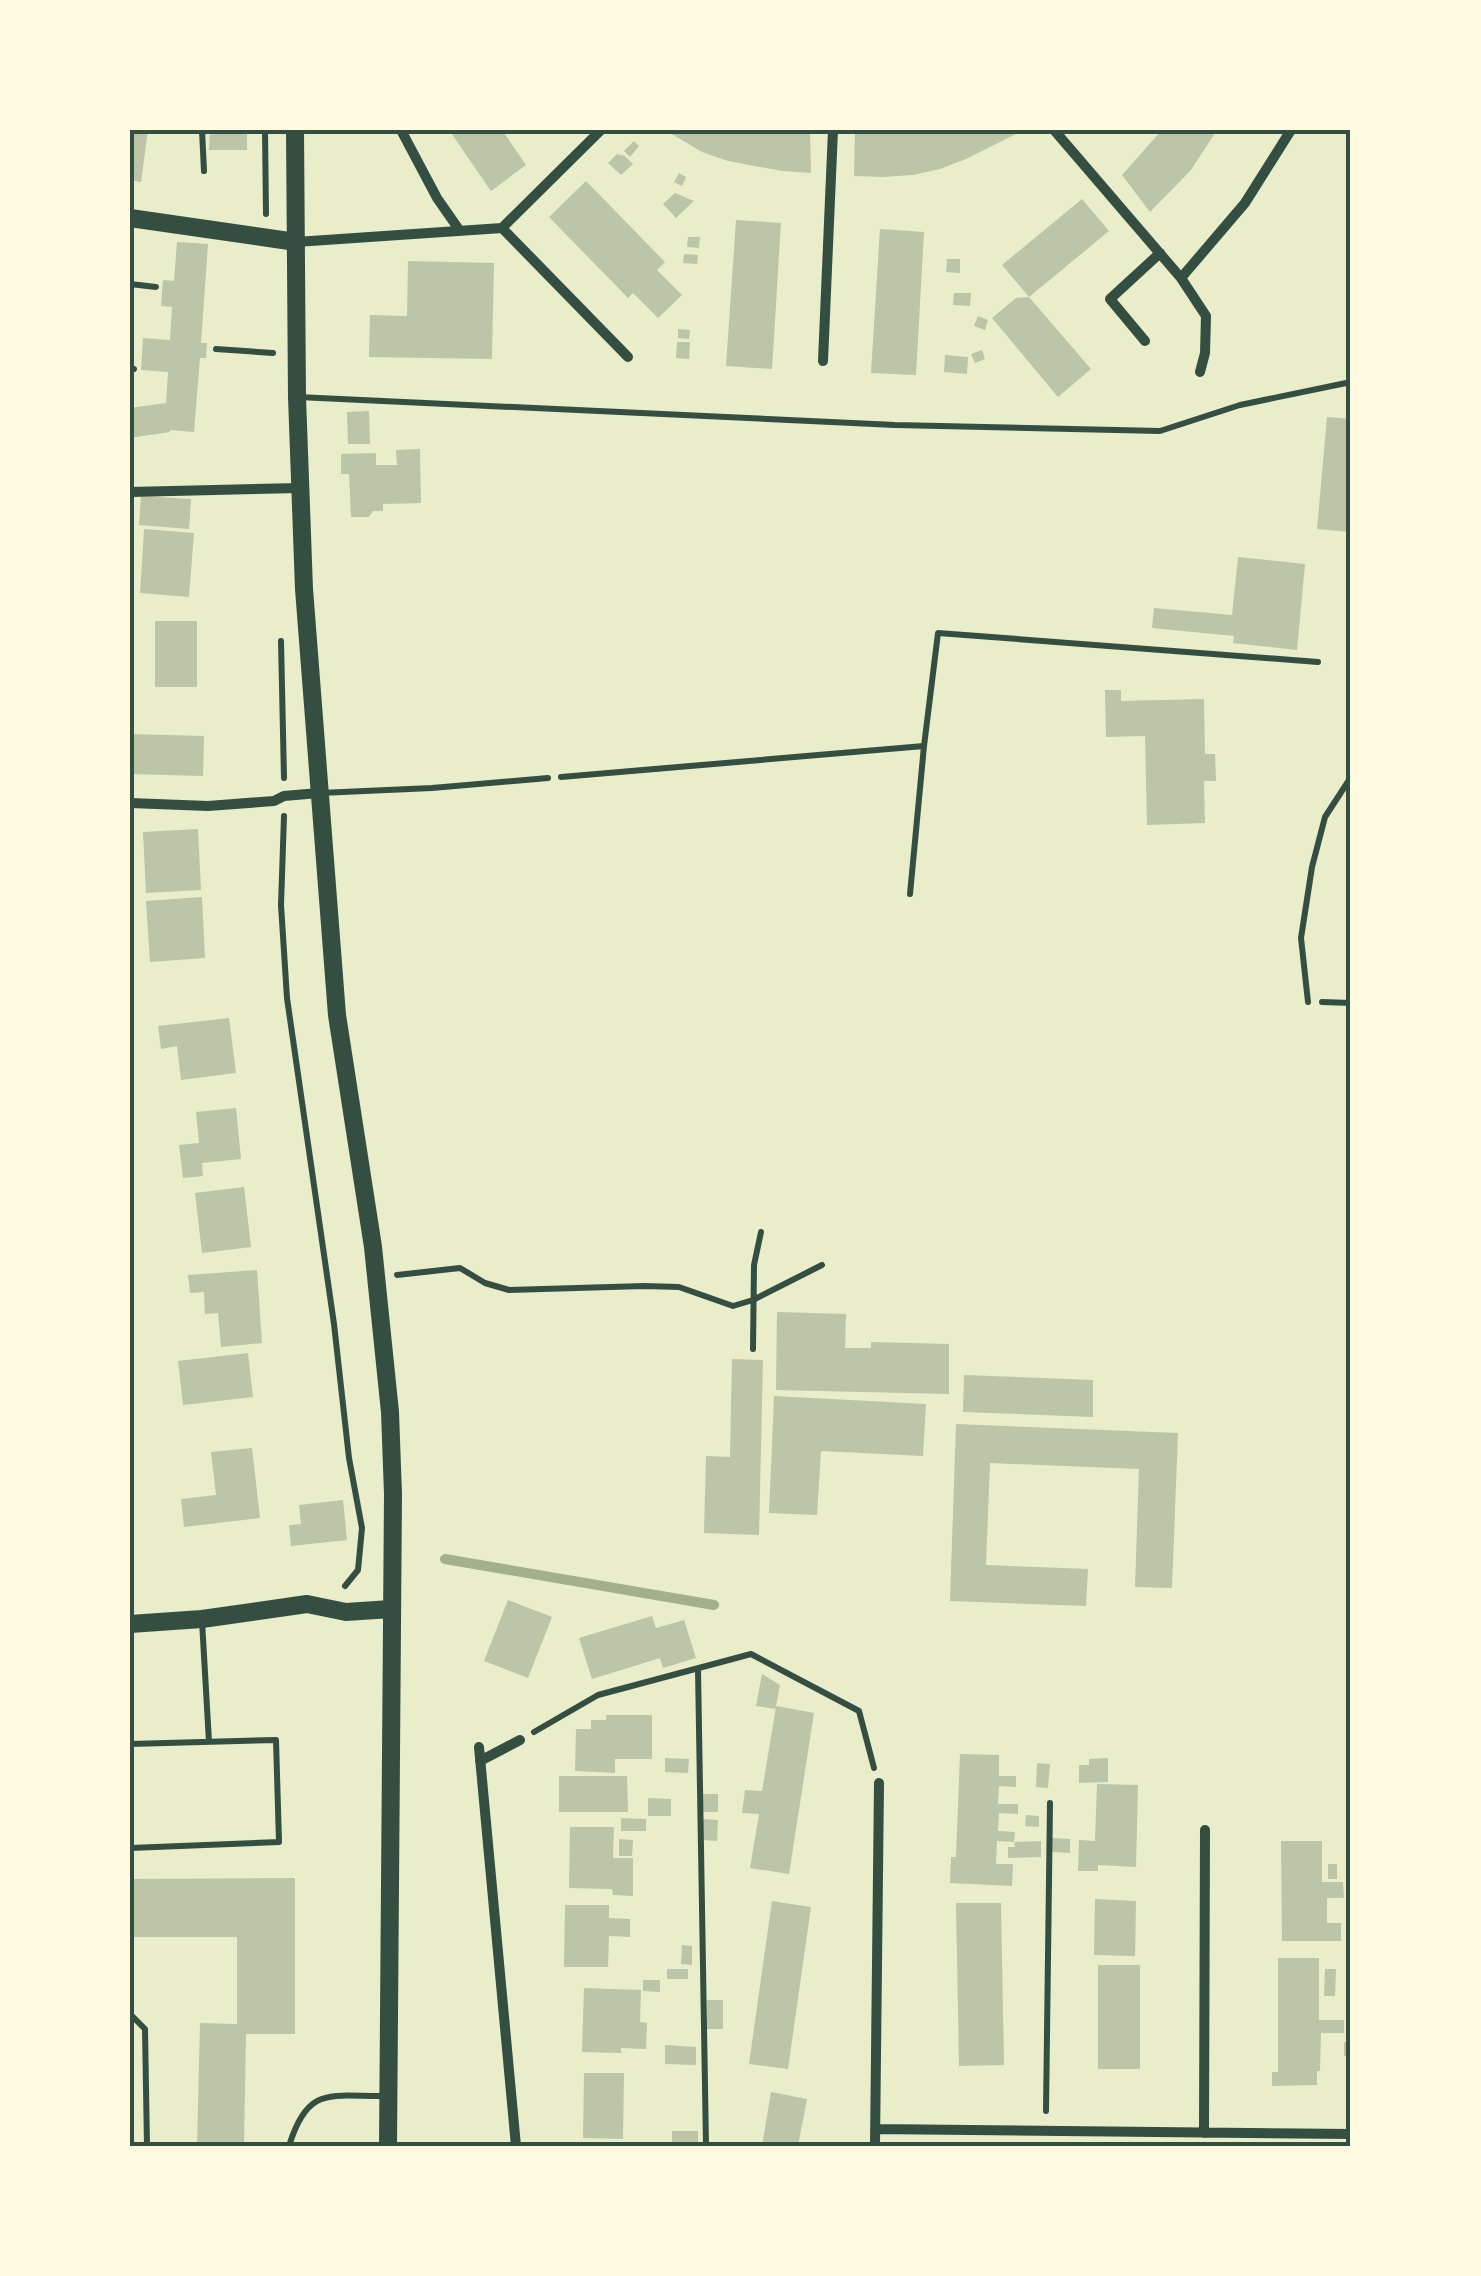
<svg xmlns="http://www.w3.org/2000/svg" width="1481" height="2276" viewBox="0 0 1481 2276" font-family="'Open Sans',sans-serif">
	<rect width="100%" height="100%" fill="#e9edc9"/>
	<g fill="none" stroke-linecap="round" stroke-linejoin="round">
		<path stroke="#a3b18a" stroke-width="10" d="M445 1559 714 1605"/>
	</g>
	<path fill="#bcc5a7" d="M130 130H148L141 182 130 180Z
		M210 130H247V150H209Z
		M449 130H502L526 165 491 191Z
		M665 130H810L811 173 782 171 728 161 702 152Z
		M855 130H1013L1016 134 966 159 940 169 913 175 883 177 854 176Z
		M1162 130H1217L1191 170 1150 212 1122 175Z
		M634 141 639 146 630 157 624 151Z
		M617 154 625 156 633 164 621 175 608 163Z
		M679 173 686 177 682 186 674 182Z
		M586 181 665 262 657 270 682 295 658 318 633 293 628 298 549 217Z
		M675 193 694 201 676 218 663 204Z
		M1082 199 1109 231 1029 297 1002 265Z
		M736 220 781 223 772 369 726 366Z
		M880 229 924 232 916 375 871 373Z
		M688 237H700L699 248 687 247Z
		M177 242 208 244 201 343H207L206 358H200L194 432 170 430V432L130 438V408L166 403 168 372 141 370 143 338 170 340 172 307 161 306 163 280 174 281Z
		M684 254 698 255 697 264 683 263Z
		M947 259H960V273L946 272Z
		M408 261 494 263 492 359 369 357 370 315 407 316Z
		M954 293H971L970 306 953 305Z
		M1029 297 1091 369 1058 397 992 318 1016 298Z
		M978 316 988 320 985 330 974 326Z
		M678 329 690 330 689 339 678 338Z
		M677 342H690L689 359 676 358Z
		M982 350 985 359 975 363 971 354Z
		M945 355 968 357 967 374 944 372Z
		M369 411 370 444H348L347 412Z
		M1327 417 1351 419V532L1317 529Z
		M420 449 421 503 383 504V511H373L369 517H351L349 474H341V454L376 453V465H397L396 450Z
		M141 496 191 499 189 529 139 525Z
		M144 529 194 533 189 597 140 593Z
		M1238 557 1305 564 1297 650 1233 643 1234 636 1152 628 1154 608 1232 615Z
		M155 621H197V687H155Z
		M1105 690H1121V701L1204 699 1205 754H1215L1216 781H1204L1205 823 1147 825 1145 736 1106 737Z
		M130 734 204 736 203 776 130 774Z
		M198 829 201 890 146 893 143 832Z
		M202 897 205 958 150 962 146 901Z
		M229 1018 236 1073 181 1080 177 1046 161 1049 158 1026Z
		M236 1108 241 1159 202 1163 203 1176 183 1178 179 1145 199 1143 196 1112Z
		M244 1187 251 1247 202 1253 195 1193Z
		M257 1270 262 1343 221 1347 218 1313 205 1314 204 1292 190 1293 188 1275Z
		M777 1312 846 1314 845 1348H871V1342L949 1344V1394L776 1390Z
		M248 1353 253 1397 183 1405 178 1361Z
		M732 1359 763 1360 759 1535 704 1533 706 1456 730 1457Z
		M964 1375 1093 1380V1417L963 1412Z
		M774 1396 926 1404 923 1456 821 1451 817 1515 769 1513Z
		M956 1424 1178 1433 1172 1588 1135 1587 1139 1469 990 1463 986 1565 1088 1569 1086 1606 950 1601Z
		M252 1448 260 1518 184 1527 181 1499 216 1495 211 1452Z
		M343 1500 347 1540 291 1546 289 1525 301 1524 299 1505Z
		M508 1600 552 1617 528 1678 484 1661Z
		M652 1616 656 1628 684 1620 696 1658 663 1668 660 1658 592 1679 579 1638Z
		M762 1674 780 1685 776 1706 814 1713 789 1874 750 1868 759 1814 742 1813 745 1790 762 1791 776 1707 775 1709 756 1706Z
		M606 1715H652V1759H615V1773L575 1771 576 1729H591V1720H606Z
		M960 1754 999 1755V1776H1016V1787L999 1786 998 1804H1018V1814L999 1813 998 1831 1015 1832 1014 1842 997 1841 996 1864H1013L1012 1886 950 1883 951 1857H956Z
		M665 1758 689 1759 688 1773 665 1772Z
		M1108 1758V1782L1079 1783V1765H1089V1759Z
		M1037 1763 1050 1764 1048 1788 1036 1787Z
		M559 1776H627L628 1812H559Z
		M1097 1784 1138 1785 1136 1867 1098 1865V1871H1078L1079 1840 1095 1841Z
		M702 1794H718V1812H701Z
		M648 1798 671 1799V1816H648Z
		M1026 1815 1039 1816V1827L1025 1826Z
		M621 1818 646 1819V1831H621Z
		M703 1819 718 1820 717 1841 702 1840Z
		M570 1827H614L613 1858H633V1896L613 1895 612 1889 569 1888Z
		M1052 1838 1070 1839V1853L1052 1852Z
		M619 1839 633 1840 632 1856H619Z
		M1041 1841V1857L1008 1858V1847H1015L1014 1842Z
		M1281 1841H1322V1882H1343L1344 1898H1327V1923H1341V1941H1282Z
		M1328 1864H1337V1879H1328Z
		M295 1878V2034H246L244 2146H197L200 2023 237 2024V1937H130V1879Z
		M1095 1899 1136 1901 1135 1956 1094 1955Z
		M772 1901 811 1907 788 2069 749 2064Z
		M956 1903H1001L1004 2065 959 2066Z
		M565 1905H609V1918L630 1919V1937L609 1936 608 1967H564Z
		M682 1945 692 1946V1965L681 1964Z
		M1278 1958H1319V2020H1344V2033H1321L1320 2071H1317V2085L1272 2086V2072H1278Z
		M1098 1965H1140V2069H1098Z
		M667 1969H688V1979H667Z
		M1325 1969H1336L1335 1996H1324Z
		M643 1980H660V1992L643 1991Z
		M584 1988 641 1990 640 2022 647 2023 646 2049 621 2048V2053L582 2052Z
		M707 2000H723V2029H707Z
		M1344 2042 1351 2043V2056H1344Z
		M665 2045 696 2047V2065L665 2064Z
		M584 2073H624L623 2139 583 2138Z
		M771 2092 807 2099 798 2146H762Z
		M672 2131H698V2146H672Z"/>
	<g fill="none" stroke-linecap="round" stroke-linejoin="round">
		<path stroke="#344e41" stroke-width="6" d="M265 130 266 214
			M130 284 156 287
			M216 349 273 353
			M130 368 134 369
			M281 641 284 778
			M561 777 924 746
			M284 816 281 905 287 998 334 1324 349 1458 362 1528 358 1570 345 1586
			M910 894 924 746 938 633 1318 662
			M1322 1002 1351 1003
			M397 1275 460 1268 485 1283 509 1290 644 1286 679 1287 733 1306 753 1300 822 1265
			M753 1349 754 1265 761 1232
			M698 1669 706 2146
			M534 1732 598 1695 751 1654 859 1711 874 1768
			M1046 2111 1050 1803"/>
		<path stroke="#344e41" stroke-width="6" d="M202 130 204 171
			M298 397 895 425 1160 431 1240 405 1351 382
			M320 793 432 788 548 778
			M1308 1002 1301 938 1312 867 1325 817 1351 777
			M202 1621 209 1742
			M130 1744 276 1740 279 1842 130 1848
			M130 2014 145 2029 147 2146
			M289 2146C308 2084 331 2097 386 2096"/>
		<path stroke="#344e41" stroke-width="10" d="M401 130 437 198 460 231
			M1054 130 1181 278 1206 316 1205 353 1200 372
			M502 228 628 357
			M296 242 502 228 601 130
			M1181 278 1245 203 1291 130
			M1145 341 1110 299 1160 253
			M823 361 833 130
			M130 492 300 488
			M130 803 208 806 274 801 284 796 319 793
			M479 1747 516 2146
			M480 1761 520 1740
			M875 2129 1351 2134
			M1204 2133 1205 1830
			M875 2146 879 1783"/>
		<path stroke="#344e41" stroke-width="18" d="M130 218 296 242
			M130 1624 202 1619 307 1604 346 1612 391 1609"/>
		<path stroke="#344e41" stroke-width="18" d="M295 130 297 397 304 589 337 1015 373 1247 390 1412 393 1494 388 2146"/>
	</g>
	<rect width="1481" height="2276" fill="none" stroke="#fefae0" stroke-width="265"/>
	<rect x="132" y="132" width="1216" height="2012" fill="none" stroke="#344e41" stroke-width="4"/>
</svg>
